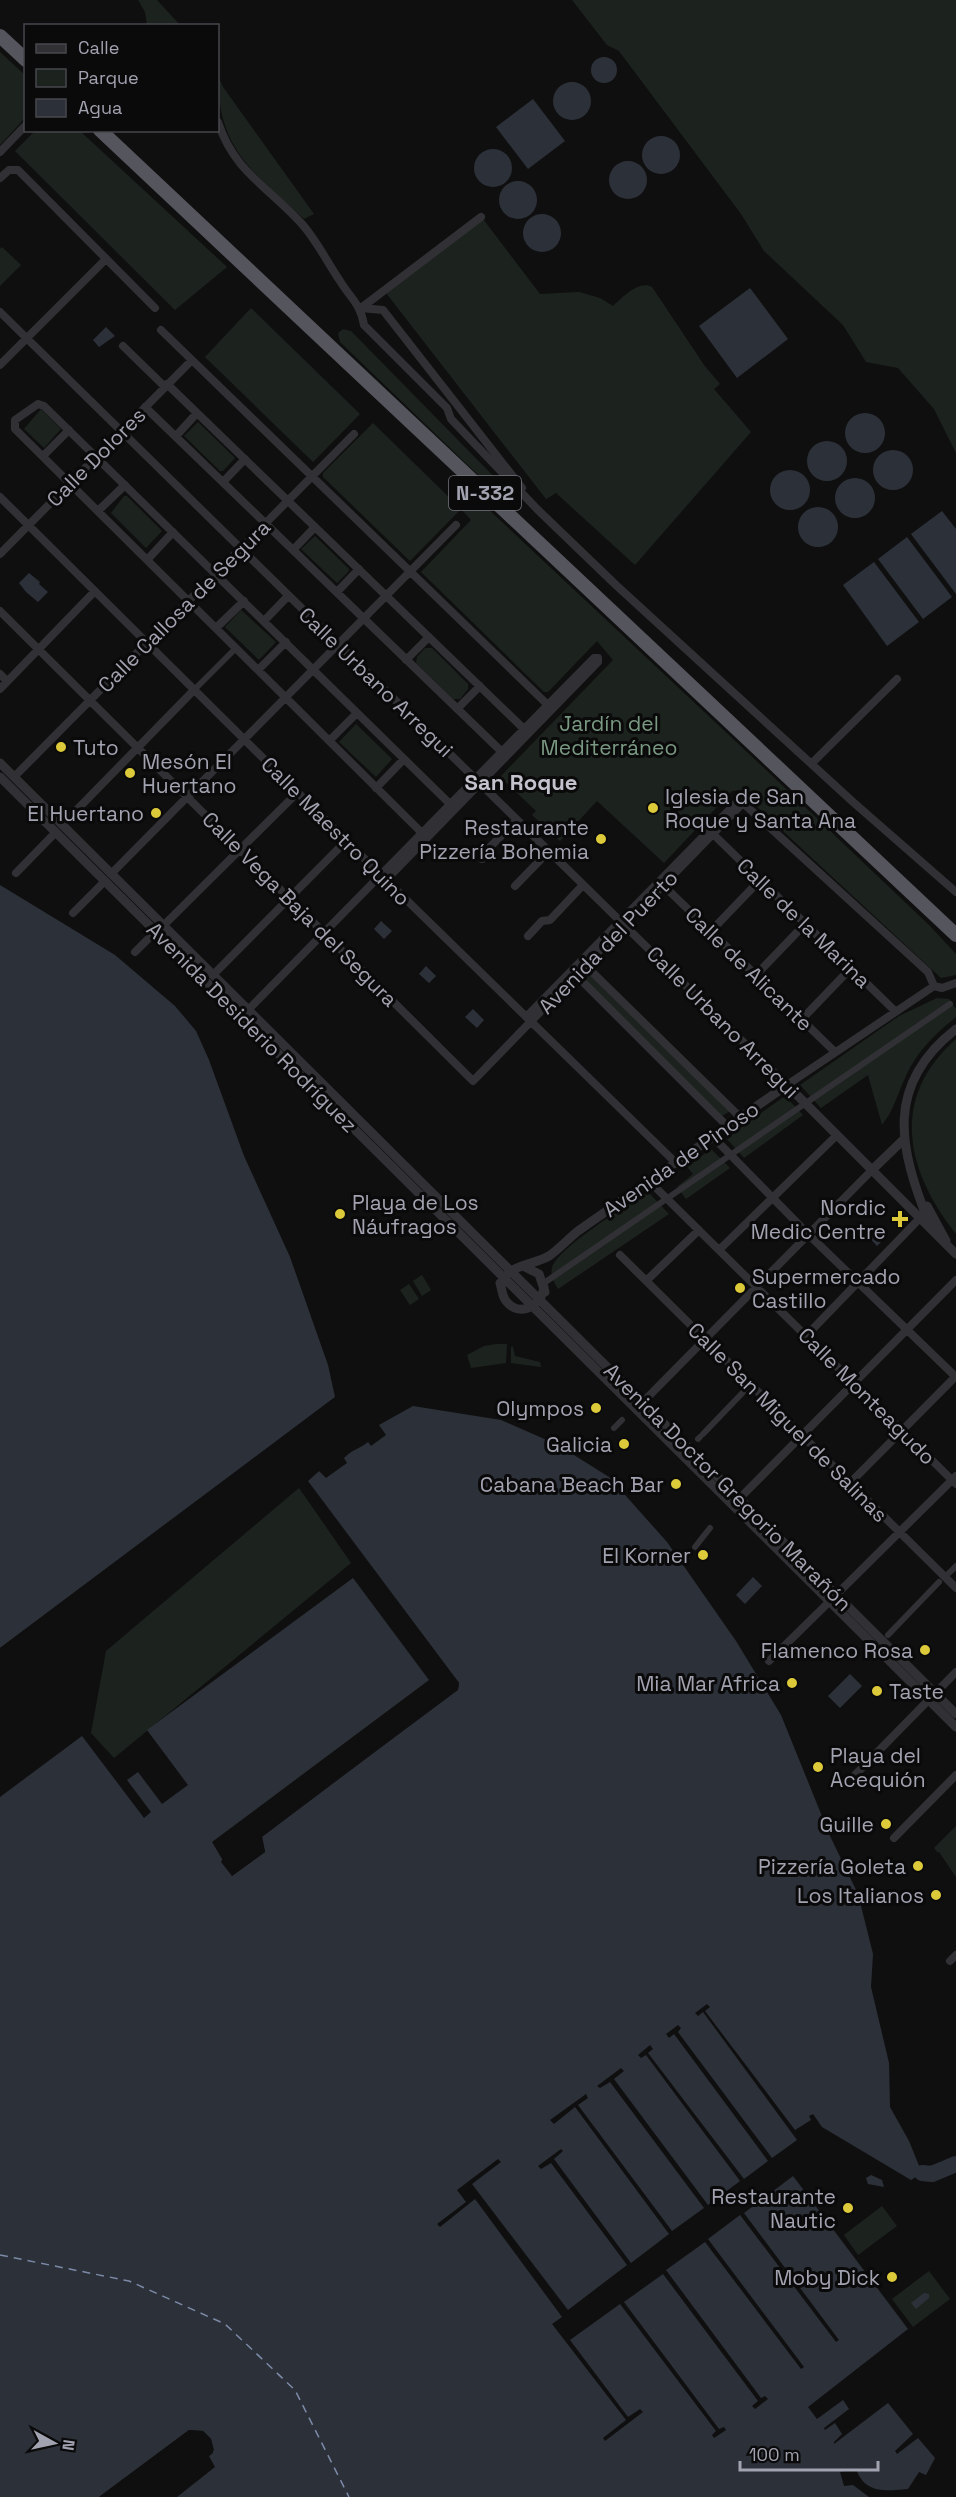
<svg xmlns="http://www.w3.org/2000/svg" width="956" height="2497" viewBox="0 0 956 2497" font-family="'Space Grotesk',sans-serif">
	<rect width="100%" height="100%" fill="#100f10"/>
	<path fill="#1c231e" d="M138 0H157L180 25H147L145 12Z
		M572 0H956V453L934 409 898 368 866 362 843 325 764 251 741 214 619 51 607 45Z
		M0 52 26 76 25 118 0 145Z
		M218 76 223 87 314 214 304 219C254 172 218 151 218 76Z
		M35 131H80L227 267 175 310 15 151Z
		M483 219 540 294 579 292 600 298 613 306C623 297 639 280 652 287L704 365 720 384 714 389 751 432 635 565 556 493 546 499 386 293Z
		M2 247 21 265 0 286V249Z
		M251 308 360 414 313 462 205 357Z
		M343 329 351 331 506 489V495H499L340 342 338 333Z
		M41 409 61 429 44 448 24 429Z
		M198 422 235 458 223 471H220L184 436Z
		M373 423 460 508 470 492 764 768 930 926 956 954V975L941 978 739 790 732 791 664 863 597 801 560 841 532 815 536 811 500 777 613 660 597 641 548 692H544L421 572 471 520 461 509 410 561 323 477V473Z
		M124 496H127L162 531 146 548 111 513Z
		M315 536 349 569 348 572 337 583 301 549Z
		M241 610 276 642 259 660 225 627Z
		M425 648H432L468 684V689L460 699H453L416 663 417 657Z
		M356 724 392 759 376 777 339 742Z
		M588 972 730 1111 722 1116 582 979Z
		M937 998 949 999 956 1009V1017C935 1034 916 1052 905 1078 897 1095 894 1110 882 1125L868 1075 821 1108 800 1085 899 1016Z
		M956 1039V1234C906 1171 889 1098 956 1039Z
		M785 1096 803 1115 744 1158 726 1138Z
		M711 1149 730 1168 686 1199 677 1187 693 1174 687 1167Z
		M648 1192 669 1214 558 1289C554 1282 550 1276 552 1268 557 1248 628 1205 648 1192Z
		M422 1275 431 1290 422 1296 413 1281Z
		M409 1284 419 1299 410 1305 400 1290Z
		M496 1344H507L506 1363 471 1368 467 1355 484 1346Z
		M511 1347H513L515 1356 540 1362 541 1367 511 1363Z
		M299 1488 351 1563 114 1758 91 1733 106 1651Z
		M956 1826V1877L939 1852H937L934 1848Z
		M882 2206 897 2226 858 2255 844 2235Z
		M929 2271 950 2299 913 2327 892 2299Z"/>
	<path fill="#2c3139" d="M591 70a13 13 0 1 1 26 0a13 13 0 1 1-26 0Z
		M553 101a19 19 0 1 1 38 0a19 19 0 1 1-38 0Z
		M533 99 565 141 528 169 496 127Z
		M642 155a19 19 0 1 1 38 0a19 19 0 1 1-38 0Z
		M474 168a19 19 0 1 1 38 0a19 19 0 1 1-38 0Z
		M609 180a19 19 0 1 1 38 0a19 19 0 1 1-38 0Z
		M499 200a19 19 0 1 1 38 0a19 19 0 1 1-38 0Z
		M523 233a19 19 0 1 1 38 0a19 19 0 1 1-38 0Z
		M750 288 788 339 737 378 699 326Z
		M106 327 115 336 99 347 93 340Z
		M845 433a20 20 0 1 1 40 0a20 20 0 1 1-40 0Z
		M807 461a20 20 0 1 1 40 0a20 20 0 1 1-40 0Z
		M873 470a20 20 0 1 1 40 0a20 20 0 1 1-40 0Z
		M770 490a20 20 0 1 1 40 0a20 20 0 1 1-40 0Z
		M835 498a20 20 0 1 1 40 0a20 20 0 1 1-40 0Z
		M798 527a20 20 0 1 1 40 0a20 20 0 1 1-40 0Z
		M942 511 956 529V594L911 534Z
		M907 537 952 597 923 619 878 559Z
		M874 562 919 622 887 646 843 585Z
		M29 573 40 582 39 584 48 592 38 602 26 592 19 583Z
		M0 885 115 955 175 1006 196 1031 209 1060 244 1156 290 1257 328 1365 335 1397 0 1648Z
		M381 921 392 931 384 939 374 929Z
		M426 966 436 976 429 983 419 974Z
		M473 1009 484 1020 477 1028 465 1017Z
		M871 1227 884 1239 877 1246 865 1233Z
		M413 1406 501 1420 558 1445 609 1477 667 1542 736 1641 781 1715 830 1836 858 1894 873 1954 871 1987 889 2063 890 2107 909 2141 922 2173 911 2180 822 2127 813 2114 809 2116 811 2120 795 2130 705 2011 710 2007 707 2004 695 2013 698 2016 703 2012 797 2140 772 2158 678 2032 681 2028 678 2025 666 2034 669 2038 674 2034 768 2161 744 2179 648 2053 653 2049 650 2045 638 2055 641 2058 646 2055 740 2181 708 2205 614 2079 624 2071 621 2068 597 2086 600 2088 610 2082 704 2208 672 2231 578 2105 588 2098 586 2094 550 2120 554 2124 575 2107 669 2234 631 2263 554 2159 563 2151 561 2149 538 2166 541 2169 551 2163 627 2265 568 2310 472 2184 501 2162 498 2159 457 2190 466 2202 437 2224 440 2227 475 2199 562 2317 552 2324 626 2420 603 2438 605 2441 643 2412 640 2409 628 2417 570 2340 620 2304 716 2431 712 2435 714 2438 726 2430 724 2427 719 2429 624 2302 663 2274 758 2401 752 2406 755 2409 768 2399 765 2396 761 2398 666 2270 705 2242 801 2369 804 2367 708 2239 740 2215 836 2342 839 2340 744 2213 793 2176 908 2329 808 2407 817 2419 843 2400 849 2409 824 2428 825 2430 835 2423 842 2434 834 2442V2444L888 2403 913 2434 895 2451 897 2454 918 2438 935 2458 926 2475 919 2472 908 2489C886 2491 865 2494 856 2469L840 2472 844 2486 853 2485 869 2497H177L215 2467 209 2456 213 2453 211 2439 203 2431 189 2430 99 2497H0V1797L82 1736 144 1818 151 1812 127 1780 138 1772 162 1804 188 1785 147 1730 353 1578 429 1680 212 1842 232 1876 265 1852 262 1837 458 1689 459 1683 307 1481 319 1471 326 1478 347 1463 344 1458C354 1448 360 1449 368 1442L371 1446 386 1435 379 1425Z
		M753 1577 762 1586 745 1604 736 1595Z
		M850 1674 862 1686 840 1708 828 1696Z
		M871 2175 882 2180 884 2187 868 2184 866 2178Z
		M924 2293 929 2294V2298L916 2309 911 2303Z"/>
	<path fill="#100f10" d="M338 1395 337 1399 321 1412 0 1651V1648Z
		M318 1468 319 1471 308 1481 459 1683 458 1690 262 1836 265 1852 232 1876 221 1862 223 1858 233 1872 262 1851 260 1834 455 1688 456 1684 305 1483V1479Z
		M189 2430 203 2431 211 2439 214 2450 209 2456V2441L202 2434 190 2433 104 2497H99Z"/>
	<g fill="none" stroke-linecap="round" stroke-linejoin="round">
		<path stroke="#2c3139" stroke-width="16" d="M922 2173 932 2174 956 2164"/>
		<path stroke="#7c8aa8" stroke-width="1.5" stroke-dasharray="8 6" stroke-linecap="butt" d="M0 2255 129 2281 225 2324 295 2390 349 2497"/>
		<path stroke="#313135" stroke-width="6" d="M194 690 236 648
			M544 1283 950 1004
			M614 1428 622 1420
			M703 1434 750 1385
			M698 1439 700 1437
			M695 1547 710 1528
			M949 1573 956 1566
			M888 1635 939 1582"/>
		<path stroke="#313135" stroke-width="8" d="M218 122C234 172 269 187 302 224 317 241 327 262 340 281 351 299 360 303 364 325L447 408 451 419 537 509 617 586 853 802 956 892
			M0 152 26 125
			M0 178 9 170H18L155 308
			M361 308 383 310 522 488
			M361 308 481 217
			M0 312 787 1085 934 986
			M161 330 551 708
			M123 346 165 387
			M0 365 106 259
			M167 384 524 729
			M145 407 502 752
			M176 436 197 413
			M43 456 69 430
			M223 482 245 459
			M0 497 386 880 676 1163
			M98 511 125 485
			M293 550 315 527
			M0 554 192 360
			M147 560 173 532
			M337 592 359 569
			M0 611 473 1081 743 803
			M264 621 288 596
			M216 628 244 601
			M406 660 429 637
			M258 670 286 642
			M0 674 7 681
			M0 689 95 591
			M457 709 480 686
			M329 741 357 713
			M812 763 897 679
			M14 777 354 434
			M376 788 404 759
			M62 825 194 690
			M422 833 15 429V420L38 404 44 406 450 804
			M713 834 895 1011
			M482 859 483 854 517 820
			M16 873 56 832
			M111 874 456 525
			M663 885 835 1052
			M515 886 549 851
			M73 913 105 881
			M163 926 297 793
			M711 931 760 880
			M528 936 542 921 550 920 583 885
			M135 952 156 931
			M585 965 740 1117
			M213 975 346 841
			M576 975 727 1126
			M756 975 805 924
			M934 986 942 988 956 983
			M248 1010 594 658H598V662L386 880
			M526 1017 737 802 743 803 928 972 934 986
			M802 1019 851 968
			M712 1136 809 1235 956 1377
			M649 1181 956 1484
			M719 1250 837 1135
			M620 1255 956 1588
			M646 1281 699 1230
			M806 1336 920 1218
			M643 1402 872 1170
			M850 1483 955 1377
			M733 1505 956 1280
			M836 1595 956 1476
			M769 1661 830 1601
			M852 1778 956 1672
			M894 1838 956 1775
			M950 1961 956 1955"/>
		<path stroke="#313135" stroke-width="9" d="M0 763 956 1714
			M0 777 956 1727
			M872 1170 903 1140
			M927 1206 946 1241
			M929 1223C899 1148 884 1085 956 1029
			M523 1266 539 1274 545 1292
			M500 1283C502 1289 502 1296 506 1301 519 1318 542 1306 544 1287
			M501 1287C505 1264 532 1266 549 1256 559 1249 568 1239 578 1231L787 1085 956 1254"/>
		<path stroke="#55565d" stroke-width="14" d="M0 36 26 60
			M100 130 956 935"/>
	</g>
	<g fill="#ddca3b" stroke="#0b0a0b" stroke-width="2">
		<circle cx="61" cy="747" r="6"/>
		<circle cx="130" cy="773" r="6"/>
		<circle cx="653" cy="808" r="6"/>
		<circle cx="156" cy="813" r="6"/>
		<circle cx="601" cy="839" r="6"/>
		<circle cx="340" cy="1214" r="6"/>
		<path d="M897 1210h6v6h6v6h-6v6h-6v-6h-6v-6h6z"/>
		<circle cx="740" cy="1288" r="6"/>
		<circle cx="596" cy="1408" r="6"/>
		<circle cx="624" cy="1444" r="6"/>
		<circle cx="676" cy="1484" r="6"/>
		<circle cx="703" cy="1555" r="6"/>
		<circle cx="925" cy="1650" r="6"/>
		<circle cx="792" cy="1683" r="6"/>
		<circle cx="877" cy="1691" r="6"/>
		<circle cx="818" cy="1767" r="6"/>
		<circle cx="886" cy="1824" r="6"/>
		<circle cx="918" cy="1866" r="6"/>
		<circle cx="936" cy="1895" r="6"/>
		<circle cx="848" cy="2208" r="6"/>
		<circle cx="892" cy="2277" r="6"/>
	</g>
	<g text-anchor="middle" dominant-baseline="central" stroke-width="6" stroke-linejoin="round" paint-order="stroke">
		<rect fill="#0b0a0b" stroke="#75757e" stroke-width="1.5" x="449" y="476" width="72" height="34" rx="4.5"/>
		<g font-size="20" font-weight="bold" fill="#a2a3b0">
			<text x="485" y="493">N-332</text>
		</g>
		<g font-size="21" fill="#a2a3b0" stroke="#0b0a0b">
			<text transform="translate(96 457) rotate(-45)">Calle Dolores</text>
			<text transform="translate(184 606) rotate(-45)">Calle Callosa de Segura</text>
			<text transform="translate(376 682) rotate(44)">Calle Urbano Arregui</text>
			<text transform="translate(336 831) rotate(45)">Calle Maestro Quino</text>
			<text transform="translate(300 909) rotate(45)">Calle Vega Baja del Segura</text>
			<text transform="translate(804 923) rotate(44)">Calle de la Marina</text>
			<text transform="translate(608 942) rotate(-46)">Avenida del Puerto</text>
			<text transform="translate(749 969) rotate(44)">Calle de Alicante</text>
			<text transform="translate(723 1022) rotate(45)">Calle Urbano Arregui</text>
			<text transform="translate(252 1027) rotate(45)">Avenida Desiderio Rodríguez</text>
			<text transform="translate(681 1159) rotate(-35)">Avenida de Pinoso</text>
			<text transform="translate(867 1396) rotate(45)">Calle Monteagudo</text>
			<text transform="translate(788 1422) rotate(45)">Calle San Miguel de Salinas</text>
			<text transform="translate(728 1487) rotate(45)">Avenida Doctor Gregorio Marañón</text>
		</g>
		<g font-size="21" fill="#7a9983" stroke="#0b0a0b">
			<text x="609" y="723">Jardín del<tspan x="609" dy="24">Mediterráneo</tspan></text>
		</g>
		<g font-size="21" fill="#a2a3b0" stroke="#0b0a0b" text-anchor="end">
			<text x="73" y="747" text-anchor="start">Tuto</text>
			<text x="142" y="761" text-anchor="start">Mesón El<tspan x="142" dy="24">Huertano</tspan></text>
			<text x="665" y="796" text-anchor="start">Iglesia de San<tspan x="665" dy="24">Roque y Santa Ana</tspan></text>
			<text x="144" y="813">El Huertano</text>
			<text x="589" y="827">Restaurante<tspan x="589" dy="24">Pizzería Bohemia</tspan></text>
			<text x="352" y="1202" text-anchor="start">Playa de Los<tspan x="352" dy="24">Náufragos</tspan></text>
			<text x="886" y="1207">Nordic<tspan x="886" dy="24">Medic Centre</tspan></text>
			<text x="752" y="1276" text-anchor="start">Supermercado<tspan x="752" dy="24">Castillo</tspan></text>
			<text x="584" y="1408">Olympos</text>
			<text x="612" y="1444">Galicia</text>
			<text x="664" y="1484">Cabana Beach Bar</text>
			<text x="691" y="1555">El Korner</text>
			<text x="913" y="1650">Flamenco Rosa</text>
			<text x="780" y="1683">Mia Mar Africa</text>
			<text x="889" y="1691" text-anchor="start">Taste</text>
			<text x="830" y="1755" text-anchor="start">Playa del<tspan x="830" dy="24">Acequión</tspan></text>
			<text x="874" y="1824">Guille</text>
			<text x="906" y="1866">Pizzería Goleta</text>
			<text x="924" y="1895">Los Italianos</text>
			<text x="836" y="2196">Restaurante<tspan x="836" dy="24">Nautic</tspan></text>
			<text x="880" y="2277">Moby Dick</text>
		</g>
		<g font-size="22" font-weight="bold" fill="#c2c3cc" stroke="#0b0a0b">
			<text x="521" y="782">San Roque</text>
		</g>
	</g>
	<rect x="24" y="24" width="195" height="108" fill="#0b0a0b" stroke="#47474d" stroke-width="1.5"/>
	<rect x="36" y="44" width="30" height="9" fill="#313135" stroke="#47474d" stroke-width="1.5"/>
	<text x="78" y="54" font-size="18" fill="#a2a3b0">Calle</text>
	<rect x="36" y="69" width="30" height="18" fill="#1c231e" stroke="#47474d" stroke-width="1.5"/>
	<text x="78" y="84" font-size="18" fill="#a2a3b0">Parque</text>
	<rect x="36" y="99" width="30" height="18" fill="#2c3139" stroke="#47474d" stroke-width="1.5"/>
	<text x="78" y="114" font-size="18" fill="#a2a3b0">Agua</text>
	<g transform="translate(54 2443) rotate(98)" stroke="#0b0a0b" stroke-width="4.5" paint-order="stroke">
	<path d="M0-4.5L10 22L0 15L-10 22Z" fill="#a2a3b0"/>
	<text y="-9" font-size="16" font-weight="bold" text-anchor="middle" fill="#a2a3b0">N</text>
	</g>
	<path d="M740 2461v9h138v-9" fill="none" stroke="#a2a3b0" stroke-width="3"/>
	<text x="749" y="2461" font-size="18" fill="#a2a3b0" stroke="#0b0a0b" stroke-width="4.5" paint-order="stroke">100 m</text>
</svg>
